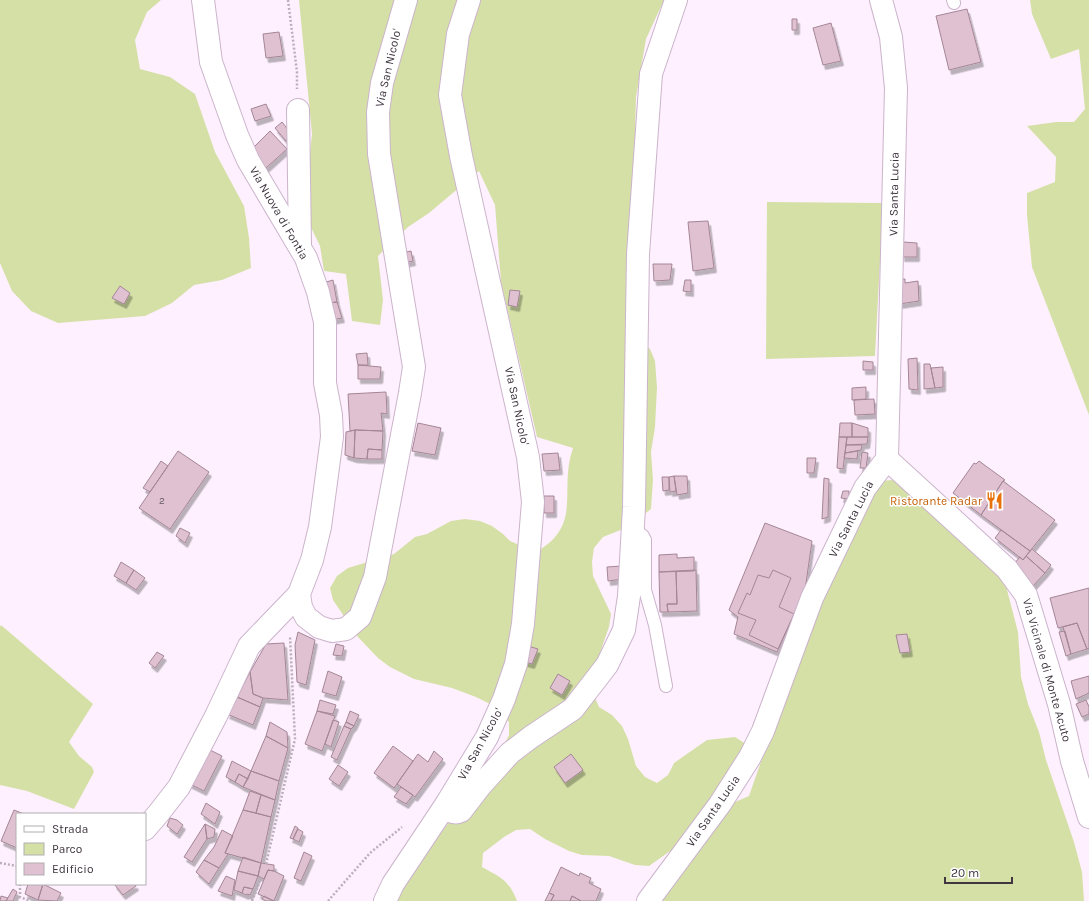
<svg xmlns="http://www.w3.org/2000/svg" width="1089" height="901" viewBox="0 0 1089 901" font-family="Karla,sans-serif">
	<defs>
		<filter id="shadow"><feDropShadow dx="2.5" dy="4.5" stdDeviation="0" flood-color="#0004"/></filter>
	</defs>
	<rect width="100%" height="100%" fill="#fef0fe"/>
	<path fill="#d5e0a7" d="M0 0H161L147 12 135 40 140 69 170 77 195 94 215 152 244 206 249 238 251 268 222 280 194 285 172 303 145 316 58 323 31 311 12 291 0 263Z
		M299 0H664L646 39 636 97 630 331 650 349 655 361 657 387 655 427 651 452 653 480 651 509 628 527 603 537 594 548 592 562 593 576 611 614 609 627 589 684 599 707 612 715 622 726 628 739 636 766 645 777 657 783 668 775 674 763 707 740 735 737 746 744 741 756 673 849 649 866 635 865 609 856 582 855 569 851 545 839 530 829 516 830 504 837 483 853 482 867C500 877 509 880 517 901H396L403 882 495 763 509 735V722L490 704 476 697 452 688 414 679 390 667 378 658 358 637 333 600 330 588 337 576 348 568 394 554 415 537 427 534 451 521 465 519 480 521 492 526 503 534 510 541 536 552C584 525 558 490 573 448L537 437 501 282 495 205 479 171 429 213 408 227 378 256 383 300 380 325 352 321 346 274 324 271 320 246 304 213 312 134Z
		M1030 0H1089V415L1032 267 1027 215V193L1055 182 1056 157 1027 126 1056 122H1074L1085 109 1079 49 1051 59 1032 14Z
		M767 202 883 203 875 356 766 359Z
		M892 480 901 485 977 553 1005 582 1018 632 1021 677 1028 704 1039 732 1046 760 1074 842 1082 872 1084 901H659L715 825 735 802 749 796 808 626 881 481Z
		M1 625 93 704 69 742 79 756 92 767 94 772 74 809 27 791 0 785V627Z"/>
	<path fill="#e0c1d1" stroke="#a48696" filter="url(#shadow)" d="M967 9 981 62 949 70 936 16Z
		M792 19H797V30H792Z
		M831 23 841 61 823 65 813 28Z
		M279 32 283 56 266 58 263 34Z
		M266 104 271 116 255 121 251 109Z
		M282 122 293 136 286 141 275 128Z
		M270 131 287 149 266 168 251 150Z
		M708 221 714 268 693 271 688 222Z
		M903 242 917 243V257H902Z
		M411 251 413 261 404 263 402 253Z
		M653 264H672L670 280 654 281Z
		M899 279H905V283L918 281 919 301 899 304Z
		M333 280 337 302 328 303 323 283Z
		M685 280H691V292L683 291Z
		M120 286 130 293 124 304 112 298Z
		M510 290 520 291 517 307 508 305Z
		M337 302 342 318 331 320 328 303Z
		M367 353 368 365H358L356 354Z
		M917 358 918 390 909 389 908 359Z
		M863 361 873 362V370H863Z
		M924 364H930L935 388 924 389Z
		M358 365 381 367 380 379H358Z
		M943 367V387L935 388 931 368Z
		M866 387V399L852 400V388Z
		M386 392 387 414 381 413 383 431 355 430 350 431 348 394Z
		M874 399 875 414 855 415 854 400Z
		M418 423 441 428 435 455 412 451Z
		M840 423H852V437H839Z
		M852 423 868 428V437H852Z
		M355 430 383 431 382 450 368 449 367 459 354 458Z
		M355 430 354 458 345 455 346 432Z
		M839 437H847L843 469 837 468Z
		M847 437H868L867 444 846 445Z
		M846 445H862L861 450 845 453Z
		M368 449 382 450V459H367Z
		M178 451 209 472 170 529 139 508Z
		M858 451 857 459 844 458 845 453Z
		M862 452 868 453 866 468H860Z
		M558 453 560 470 544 471 542 454Z
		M807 458H816L814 473H807Z
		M161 461 168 466 150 492 143 488Z
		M979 461 1005 480 1003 481 981 515 953 493 974 463 976 464Z
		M674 476 676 491 670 492 669 477Z
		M674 476H687L688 493 677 495Z
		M662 477H669V490L663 491Z
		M824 478 829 479 828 517 822 519Z
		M1003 481 1055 520 1030 551 981 515Z
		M843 491H849V499L841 498Z
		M544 496H554V513H544Z
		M765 523 812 541 805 590 777 652 734 634 738 617 729 610Z
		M180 528 190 533 185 543 176 536Z
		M1001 530 1030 551 1023 560 995 538Z
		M1032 549 1051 565 1045 573 1026 556Z
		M677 554V558L694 557V571L659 572V555Z
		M1026 556 1045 573 1032 587 1012 566 1020 557 1023 560Z
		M121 562 134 570 126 583 114 576Z
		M622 566 623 579 608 581 607 567Z
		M134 570 145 578 136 590 126 583Z
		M696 570 697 611 668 612 667 604H677L676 571Z
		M773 570 791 578 779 607 794 614 778 649 749 635 756 620 738 613 747 593 750 595 758 575 769 578Z
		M676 571 677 604H667L668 612H660L659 572Z
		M1089 588V648L1087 649 1077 623 1058 628 1050 598Z
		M1077 623 1087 649 1071 654 1063 627Z
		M1065 631 1071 654 1066 656 1059 632Z
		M298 632 315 640 306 685 297 682 295 645Z
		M907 634 910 652 900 653 896 635Z
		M284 643 288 700 263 698 253 694 250 672 266 644Z
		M336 644 344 646 342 656 333 655Z
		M528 646 538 649 532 664 525 662Z
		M157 652 164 656 155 668 149 663Z
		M328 671 342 677 336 696 322 692Z
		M250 672 253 694 263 698 260 707 237 697Z
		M558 674 570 681 562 695 550 688Z
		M1089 676V693L1076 699 1071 681Z
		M237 697 260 707 253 725 227 714Z
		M320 700 336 705 333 714 317 711Z
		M1086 700 1089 707V714L1082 717 1076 704Z
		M317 711 335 716 322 751 305 744Z
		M350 711 359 715 354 726 346 722Z
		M333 720 339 722 331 747 325 744Z
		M270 722 287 732 288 748 266 736Z
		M346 722 354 726 351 729 344 726Z
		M344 726 351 729 337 760 331 757Z
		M266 736 288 748 279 781 251 771Z
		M393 746 413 761 394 788 374 773Z
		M206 748 222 756 204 791 188 783Z
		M434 751 443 759 415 797 397 784 418 754 428 762Z
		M571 754 583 770 565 783 554 767Z
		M232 761 251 771 248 779 239 774 235 782 226 777Z
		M338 765 348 772 339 786 329 779Z
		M251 771 279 781 275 800 243 787Z
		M239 774 248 779 243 787 235 782Z
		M401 787 413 795 406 804 394 797Z
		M250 791 261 795 256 813 243 810Z
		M261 795 275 800 271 817 256 813Z
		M206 803 220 812 215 824 201 814Z
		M14 810 24 814H17V848L1 841Z
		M243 810 271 817 261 863 225 853Z
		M170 818 177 820 183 825 177 834 167 826Z
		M205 824 207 839 192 862 184 857Z
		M205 824 215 829 214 837 207 839Z
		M295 826 298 828 293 839 290 838Z
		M298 829 303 832 299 842 293 839Z
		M222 830 233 836 225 853 228 854 219 868 204 860 214 847Z
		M304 852 312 856 301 881 294 878Z
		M243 857 261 863 258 876 238 871Z
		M204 860 219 868 209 884 196 872Z
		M261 863 274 865V871L268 870 264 879 258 876Z
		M561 867 579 876 580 873 591 878 589 883 601 889 596 901H581L572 896 570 901H551L554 895 549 893Z
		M268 870 274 871 284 876 274 901 258 894Z
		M238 871 258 876 253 889 244 887 242 893 234 890Z
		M226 876 235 880 232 896 218 891Z
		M28 884H43L38 900 25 894Z
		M43 884 61 893 57 901 38 900Z
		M114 884H135L136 886 123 895Z
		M244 887 253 889 250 895 247 894 246 895 242 893Z
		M13 889 17 892 13 901H6Z
		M549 893 554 895 551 901H545Z
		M1 896 8 898 6 901H0Z
		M264 896 274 901H266L262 899Z
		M572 896 581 901H570Z"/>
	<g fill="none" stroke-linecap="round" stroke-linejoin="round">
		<defs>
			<path id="service" d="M953 0 954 3
				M633 528 643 536 645 540V590L655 625 666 686"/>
			<path id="minor" d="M298 110 300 246
				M887 459 1007 569 1026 595 1059 704 1072 761 1089 817
				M447 803V808C452 813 455 814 461 811L481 785 510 753 531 737 573 709 607 665 624 630 629 596 634 507 638 254 651 74 676 0
				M145 829 158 814 179 787 216 716 249 646 299 594
				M648 901 720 804 750 757 763 731 812 598 865 488 887 459 896 88 891 37 881 0"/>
			<path id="tertiary" d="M203 0 211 62 237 135 248 160 306 258 318 292 325 322V383L331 415 332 437 320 527 312 560 299 594 301 607 306 617 319 627 332 631 346 629 360 617 375 577 410 393 414 367 379 154 378 112 382 83 406 0
				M385 901 393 884 447 803 487 737 504 699 516 664 523 624 533 502 528 457 461 156 450 95 458 34 469 0"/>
		</defs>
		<use href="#service" stroke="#cbb4cb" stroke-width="14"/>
		<use href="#minor" stroke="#cbb4cb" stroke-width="24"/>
		<use href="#tertiary" stroke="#cbb4cb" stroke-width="24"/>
		<path stroke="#bbaebb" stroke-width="2.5" stroke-dasharray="2 2" stroke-linecap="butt" d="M288 0 297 72V89
			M0 863 17 866
			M266 864 295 739 290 636
			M20 884V897L30 901
			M252 901 261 878
			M328 901 370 853 402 827"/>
		<use href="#service" stroke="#fff" stroke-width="12"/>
		<use href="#minor" stroke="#fff" stroke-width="22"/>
		<use href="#tertiary" stroke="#fff" stroke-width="22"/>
	</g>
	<defs>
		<symbol id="restaurant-bare" viewBox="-9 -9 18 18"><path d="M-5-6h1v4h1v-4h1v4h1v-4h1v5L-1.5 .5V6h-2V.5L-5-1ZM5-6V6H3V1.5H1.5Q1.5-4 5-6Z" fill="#e8710a" stroke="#fff" stroke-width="2.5" paint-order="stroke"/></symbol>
	</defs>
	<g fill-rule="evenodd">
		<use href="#restaurant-bare" x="982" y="488" width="25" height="25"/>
	</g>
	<g text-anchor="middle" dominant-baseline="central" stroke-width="3" stroke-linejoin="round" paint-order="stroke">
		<g font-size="10" fill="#675964">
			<text x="162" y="501">2</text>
		</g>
		<g font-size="12" fill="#3f363f" stroke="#fff">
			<text transform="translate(388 68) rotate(-77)">Via San Nicolo'</text>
			<text transform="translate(894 194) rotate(-89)">Via Santa Lucia</text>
			<text transform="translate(279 213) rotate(60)">Via Nuova di Fontia</text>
			<text transform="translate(517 406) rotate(78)">Via San Nicolo'</text>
			<text transform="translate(851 519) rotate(-63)">Via Santa Lucia</text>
			<text transform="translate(1047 670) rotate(74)">Via Vicinale di Monte Acuto</text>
			<text transform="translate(480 744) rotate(-61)">Via San Nicolo'</text>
			<text transform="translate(713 811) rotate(-55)">Via Santa Lucia</text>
		</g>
		<g font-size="12" fill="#c56008" stroke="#fff" text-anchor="end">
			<text x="982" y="501">Ristorante Radar</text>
		</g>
	</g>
	<rect x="16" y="813" width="130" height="72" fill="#ffffff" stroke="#b2afb2"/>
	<rect x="24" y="826" width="20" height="6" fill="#ffffff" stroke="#b2afb2"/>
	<text x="52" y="833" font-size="12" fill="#3f363f">Strada</text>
	<rect x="24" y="843" width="20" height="12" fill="#d5e0a7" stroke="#b2afb2"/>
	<text x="52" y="853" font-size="12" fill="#3f363f">Parco</text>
	<rect x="24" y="863" width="20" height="12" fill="#e0c1d1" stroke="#b2afb2"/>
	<text x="52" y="873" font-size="12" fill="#3f363f">Edificio</text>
	<path d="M945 877v6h67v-6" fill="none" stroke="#3f363f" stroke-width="2"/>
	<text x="951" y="877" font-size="12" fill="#3f363f" stroke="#ffffff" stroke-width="3" paint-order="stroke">20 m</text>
</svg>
